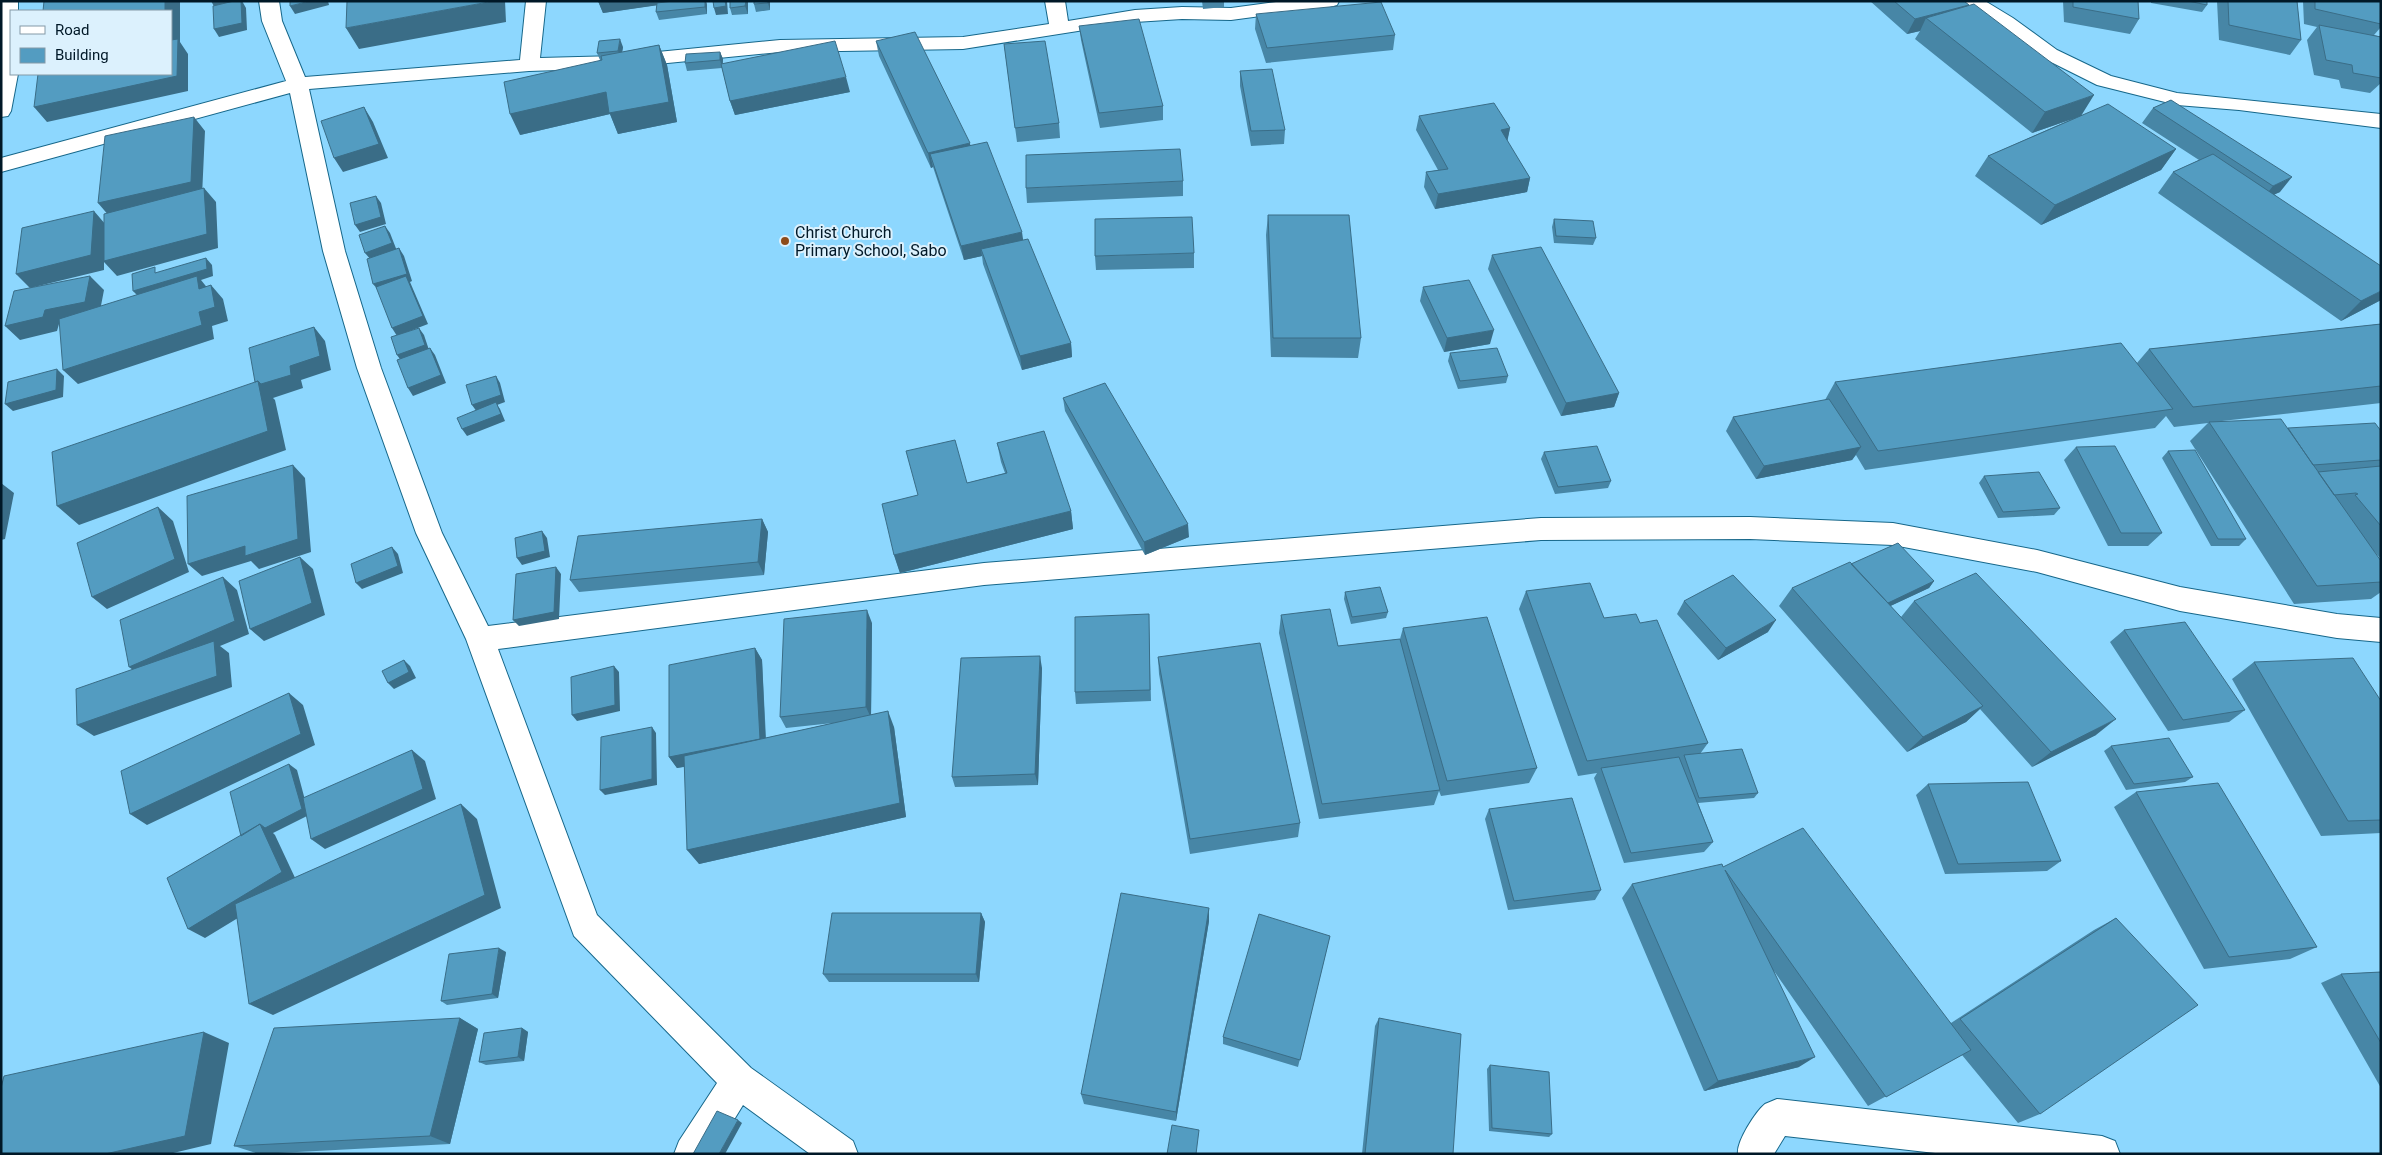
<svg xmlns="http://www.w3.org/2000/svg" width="2382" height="1155" viewBox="0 0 2382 1155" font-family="Roboto,sans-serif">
	<rect width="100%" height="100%" fill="#8dd7fe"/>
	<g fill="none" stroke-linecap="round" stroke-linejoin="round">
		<defs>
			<path id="minor" d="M1 1H18V11H11V74H18L11 111 8 116 1 117Z
				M259 1H279L282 21 305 77 520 60 526 1H546L540 58 617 56 780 40 963 37 1049 24 1045 1H1065L1068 21 1135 10 1182 7 1231 8 1284 1H1339L1337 5 1330 7 1231 20 1182 19 1135 22 963 49 780 52 617 68 529 71 309 89 345 251 381 368 442 533 488 626 984 563 1541 518 1750 517 1893 523 2037 550 2180 587 2337 614 2381 618V642L2337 638 2180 611 2037 572 1893 545 1750 539 1541 540 984 585 498 649 597 915 751 1068 853 1141 858 1154H810L743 1105 713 1154H674L679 1141 717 1083 574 936 466 639 416 533 357 368 323 251 290 93 1 172V158L286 81 262 21Z
				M1962 1H1985L2013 18 2057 50 2111 76 2177 93 2381 114V128L2239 110 2177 105 2097 85 2043 58Z
				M1777 1099 2102 1136 2115 1141 2120 1154H1944L1785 1136 1774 1154H1738C1736 1142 1756 1111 1765 1104 1769 1102 1773 1101 1777 1099Z"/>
		</defs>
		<use href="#minor" stroke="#16678a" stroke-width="2"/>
		<use href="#minor" fill="#fff" fill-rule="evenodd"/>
	</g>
	<path fill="#4786a6" d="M598 1H706L707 5V14L659 20 656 12 657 5 603 13Z
		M748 1V14L732 15 730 8Z
		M770 1V10L756 12 754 4Z
		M1202 1H1224V7L1203 9Z
		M1870 1H1964L2081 115 2176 149 2161 170 2041 225 1975 176 1988 156 2072 119 2032 133 1915 39 1920 31 1907 34Z
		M2063 1H2138L2139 19 2130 34 2064 22Z
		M2151 1H2207V5L2202 12 2151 3Z
		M2217 1H2297L2301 40 2290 55 2219 40Z
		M2303 1H2381V27L2374 35 2381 37V83L2370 93 2341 88 2339 80 2314 75 2307 40 2317 27 2304 24Z
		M1256 14 1395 35 1393 50 1266 63 1255 29Z
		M1079 26 1163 106V120L1100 128 1081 40Z
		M876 41 970 146 1023 240 1071 343 1072 357 1022 370 983 264 982 256 964 260 933 167 931 168 879 56Z
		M1004 44 1059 123 1060 138 1017 142Z
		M659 45 667 65 677 122 618 134 610 114 520 135 600 60 597 53 623 47 622 52Z
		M720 52 723 59V63L850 92 735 115 730 101 722 68 687 71 685 63Z
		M1240 71 1285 130 1284 144 1251 146 1240 86Z
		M2171 100 2280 192 2274 194 2381 300 2341 321 2158 193 2173 172 2199 160 2142 123 2153 108Z
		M1419 116 1510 128 1507 141 1530 178 1527 192 1435 209 1424 187 1426 172 1438 170 1416 130Z
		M1183 181V196L1027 203 1026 188Z
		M1268 215 1361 338 1358 358 1271 357 1266 235Z
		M1554 219 1596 238 1593 245 1554 243 1552 227Z
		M1194 253V268L1096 270 1095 256Z
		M1492 255 1619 393 1614 407 1561 416 1488 269Z
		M1423 287 1490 344 1444 352 1420 301Z
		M2381 324V403L2222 421 2288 428 2381 431V559L2372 549 2381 561V592L2371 599 2294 604 2190 441 2208 423 2174 427 2166 416 2155 428 1865 470 1856 455 1852 460 1756 479 1726 431 1733 417 1825 400 1835 382 2137 363 2149 349Z
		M1450 353 1508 376 1506 383 1458 389 1448 361Z
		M1063 398 1189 537 1145 555 1065 411Z
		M997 443 1071 511 1073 529 900 573 894 555 967 483 1005 473 1001 462Z
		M2076 447 2162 533 2148 546H2108L2064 460Z
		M2168 451 2246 539 2239 546H2211L2162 458Z
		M1544 452 1611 481 1608 488 1555 494 1541 459Z
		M1984 476 2060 508 2054 515 1998 518 1979 483Z
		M762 519 768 532 764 575 579 592 570 580Z
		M1851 564 1934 581 1929 588 1890 606 1901 617 1914 601 2096 735 2032 767 1980 709 1966 722 1907 752 1779 606 1792 588Z
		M1526 591 1604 618 1640 623 1708 743 1700 754 1758 793 1754 798 1698 803 1713 842 1704 852 1624 863 1594 778 1597 773 1578 776 1519 609Z
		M1345 592 1388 612 1386 618 1351 624 1344 599Z
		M1684 601 1768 632 1718 660 1677 614Z
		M1281 615 1338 646 1400 639 1403 628 1537 768 1529 783 1441 796 1439 791 1434 805 1319 819 1279 633Z
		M872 623 871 715 894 727 906 817 699 864 684 767 677 768 669 757 755 648 762 660 766 738 833 723 786 728 780 717Z
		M1149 626 1151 701 1076 704 1075 692Z
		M2124 630 2245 710 2229 722 2168 731 2110 642Z
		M1158 657 1300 823 1298 837 1190 854 1159 674Z
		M2254 662 2381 701V833L2321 836 2232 679Z
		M1042 668 1038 785 955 787 952 777Z
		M2111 746 2193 777 2185 782 2126 790 2104 751Z
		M1928 784 2061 861 2047 871 1945 874 1916 795Z
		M2136 792 2317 947 2290 959 2204 969 2114 807Z
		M1489 809 1601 890 1595 900 1508 910 1485 819Z
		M1723 867 1951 1023 2094 930 2116 918 2040 1114 2018 1123 1962 1055 1868 1106 1774 971 1799 1067 1704 1091 1622 898 1632 884Z
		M1209 908V921L1176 1121 1084 1104 1081 1094Z
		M981 913 985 922 979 982H829L823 974Z
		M1330 936 1298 1067 1223 1044V1037Z
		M506 952 498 998 447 1005 441 1001Z
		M2381 972V1088L2321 983 2341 974Z
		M460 1018 478 1029 450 1144 259 1154 234 1146Z
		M1379 1018 1453 1154H1362L1375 1026Z
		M522 1028 528 1032 524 1061 486 1065 479 1062Z
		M1490 1065 1552 1134 1549 1137 1489 1131 1487 1069Z"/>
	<path fill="#3a6d87" d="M165 1H180V42L188 54V91L47 122 34 107 171 47V11H165Z
		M211 1H238L215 8Z
		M241 1H242L246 8 247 30 219 37 214 29Z
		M310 1H328L329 5 295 14 290 6Z
		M494 1H505L506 22 359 49 346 28Z
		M598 1H687L603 13Z
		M705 1H706L707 5V14L705 7Z
		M725 1H727L728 14 716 15 714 8Z
		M746 1H748V14L745 6Z
		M768 1H770V10L768 3Z
		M1969 5 1926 18 1920 31 1907 34 1915 19Z
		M620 39 623 47 621 59 618 51Z
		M659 45 667 65 677 122 618 134 610 114 520 135 510 114Z
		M720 52 723 59 722 68 720 60Z
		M846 77 850 92 735 115 730 101Z
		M2094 95 2081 116 2032 133 2045 112Z
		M364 107 373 122 388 158 343 172 334 158Z
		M194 117 205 131 202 196 110 217 98 203Z
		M1510 128 1507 143 1501 130Z
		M970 143 972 157 930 154 933 167 931 168 928 153Z
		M2176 149 2161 170 2041 225 2055 205Z
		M2292 177 2280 192 2261 201 2273 186Z
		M1530 178 1527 192 1435 209 1438 194Z
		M204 188 216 202 218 248 117 276 104 262V270L30 288 16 274 94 211 106 225Z
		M376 196 381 203 386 224 360 232 355 225Z
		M385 226 390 233 397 251 371 260 365 253Z
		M1022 232 1024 246 981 249 982 256 964 260 961 246Z
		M399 248 404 256 412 281 410 282 428 324 397 336 392 328 379 291 373 284Z
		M206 258 212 265 213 276 201 280 209 290 199 289 140 298 133 291Z
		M90 276 104 290 99 316 59 324 57 331 20 340 5 326 45 310Z
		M211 285 223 299 228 321 212 326 214 339 78 384 63 370 199 312Z
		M2381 291V300L2341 321 2361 301Z
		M314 327 325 341 331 370 301 380 303 388 273 398 275 400 286 450 79 525 57 506 258 381 290 366Z
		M419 328 424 335 430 353 402 362 397 355Z
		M1494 330 1490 344 1444 352 1447 338Z
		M1071 343 1072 357 1022 370 1020 356Z
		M430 348 435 355 446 383 413 396 408 388Z
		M57 369 64 376 63 397 13 411 5 404Z
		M496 376 500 383 505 402 497 405 500 409 505 421 467 436 462 429 477 412 472 405Z
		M1619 393 1614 407 1561 416 1566 403Z
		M1861 447 1852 460 1756 479 1764 466Z
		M293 465 305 478 311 552 259 569 251 561 202 576 188 564Z
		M1 483 14 493 5 539 1 540Z
		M158 507 173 521 189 572 107 609 92 597Z
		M1071 511 1073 529 900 573 894 555Z
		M762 519 768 532 764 575 758 562Z
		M1188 524 1189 537 1145 555 1144 542Z
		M542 531 547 538 550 557 522 565 517 558Z
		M392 547 398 554 403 573 362 589 356 583Z
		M300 557 313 569 325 615 264 641 250 629Z
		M556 567 561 574 559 619 519 626 513 620Z
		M223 577 237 590 249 634 220 646 229 653 232 687 94 736 77 725 145 679 129 667Z
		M1934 581 1929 588 1882 610 1887 603Z
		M867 610 872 623 871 718 866 707Z
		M1776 620 1768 632 1718 660 1726 648Z
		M755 648 762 660 766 751 677 768 669 757Z
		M1040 656 1042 668 1038 785 1035 774Z
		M404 660 410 666 416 678 394 689 388 683Z
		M614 666 619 672 620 711 577 721 572 715Z
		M289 693 303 705 315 745 147 825 130 814Z
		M1983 706 1966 722 1907 752 1923 737Z
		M888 711 894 727 906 817 699 864 687 850Z
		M2116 719 2096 735 2032 767 2051 752Z
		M652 727 656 733 657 785 605 795 600 790Z
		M412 750 425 761 436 799 325 849 311 839Z
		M289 764 297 770 309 815 273 833 275 835 297 882 205 938 188 929 260 824Z
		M461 804 477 819 501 908 273 1015 249 1004Z
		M1209 908V921L1176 1121V1112Z
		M981 913 985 922 979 982 976 974Z
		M499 948 506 952 498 998 492 994Z
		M460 1018 478 1029 450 1144 430 1136Z
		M522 1028 528 1032 524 1061 518 1057Z
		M204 1032 229 1043 211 1144 169 1154H105Z
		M1815 1057 1799 1067 1704 1091 1718 1081Z
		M738 1120 742 1123 725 1154H719Z"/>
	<path fill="#539cc1" stroke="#3a6d87" d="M44 1H165V11H43Z
		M234 1H241L242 23 214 29 213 6Z
		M290 1H310L290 6Z
		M347 1H494L346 28Z
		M673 1H705V7L656 12 657 3Z
		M713 1H725L726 6 714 8Z
		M730 1H746L745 6 730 8Z
		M754 1H768V3L754 4Z
		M1894 1H1964L1969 5 1915 19Z
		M2073 1H2138L2139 19 2073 7Z
		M2188 1H2207V5Z
		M2228 1H2297L2301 40 2229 25Z
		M2315 1H2381V24L2315 9Z
		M1381 2 1395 35 1267 48 1256 14Z
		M1974 4 2094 95 2045 112 1926 18Z
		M1139 19 1163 106 1099 113 1079 26Z
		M2319 25 2381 37V78L2353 73 2352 65 2326 60Z
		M915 32 970 143 928 153 876 41Z
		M178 39 177 76 34 107 38 74H171V40Z
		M620 39 618 51 597 53 599 41Z
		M835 41 846 77 730 101 721 64Z
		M1045 41 1059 123 1015 128 1004 44Z
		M659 45 669 102 609 113 606 92 510 114 504 82 602 60 601 56Z
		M720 52V60L685 63 686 54Z
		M1272 69 1285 130 1251 131 1240 71Z
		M2171 100 2292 177 2273 186 2153 108Z
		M1494 103 1510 128 1501 130 1530 178 1438 194 1426 172 1448 169 1419 116Z
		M2108 104 2176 149 2055 205 1988 156Z
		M364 107 379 144 334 158 321 121Z
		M194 117 191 182 98 203 105 136Z
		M987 142 1022 232 961 246 930 154Z
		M1180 149 1183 181 1026 188V155Z
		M2213 154 2381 266V291L2361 301 2173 172Z
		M204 188 207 234 104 261V214Z
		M376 196 381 217 355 225 350 203Z
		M94 211 91 255 16 274 22 228Z
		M1268 215H1349L1361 338H1273Z
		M1192 217 1194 253 1095 256V219Z
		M1554 219 1593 221 1596 238 1556 236Z
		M385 226 392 243 365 253 359 235Z
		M1028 239 1071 343 1020 356 981 249Z
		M1541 247 1619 393 1566 403 1492 255Z
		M399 248 407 274 373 284 367 259Z
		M206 258 207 269 133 291 132 274 155 267V273Z
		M90 276 85 302 45 310 43 317 5 326 14 291Z
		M197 276 199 289 211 285 215 307 199 312 202 325 63 370 59 319Z
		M406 276 423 316 392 328 376 287Z
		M1469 280 1494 330 1447 338 1423 287Z
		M2381 324V386L2193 407 2149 349Z
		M314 327 320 356 290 366 291 375 261 384 258 381 255 382 249 348Z
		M419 328 425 345 397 355 391 337Z
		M2121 343 2173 409 1878 451 1835 382Z
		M430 348 441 375 408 388 397 360Z
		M1497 348 1508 376 1460 381 1450 353Z
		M57 369 56 390 5 404 8 382Z
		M496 376 501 395 472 405 466 385Z
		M258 381 268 431 57 506 52 452Z
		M1105 383 1188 524 1144 542 1063 398Z
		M1829 399 1861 447 1764 466 1733 417Z
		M496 402 501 414 462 429 457 418Z
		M2281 419 2381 561V582L2317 586 2209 422Z
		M2375 423 2381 431V460L2313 465 2288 428Z
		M1044 431 1071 511 894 555 882 504 918 495 906 451 955 440 967 483 1007 473 997 443Z
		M1597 446 1611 481 1558 487 1544 452Z
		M2115 446 2162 533H2121L2076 447Z
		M2195 450 2246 539H2218L2168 451Z
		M293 465 298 539 245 556V546L188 564 187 496Z
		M2381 466V526L2355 495 2358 494 2356 493 2334 495 2318 472Z
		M2039 472 2060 508 2003 512 1984 476Z
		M158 507 175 559 92 597 77 543Z
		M762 519 758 562 570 580 578 536Z
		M542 531 545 551 517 558 515 538Z
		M1898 543 1934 581 1888 603 1851 564Z
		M392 547 398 566 356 583 351 564Z
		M300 557 312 603 250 629 239 581Z
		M1850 562 1983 706 1923 737 1792 588Z
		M556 567 554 612 513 620 516 574Z
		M1976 573 2116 719 2051 752 1914 601Z
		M1733 575 1776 620 1726 648 1684 601Z
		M223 577 235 621 129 667 120 620Z
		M1590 583 1604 618 1636 614 1640 623 1657 620 1708 743 1587 761 1526 591Z
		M1380 587 1388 612 1352 617 1345 592Z
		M1330 609 1338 646 1400 639 1440 790 1322 804 1281 615Z
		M867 610 866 707 780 717 784 619Z
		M1149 614 1150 690 1075 692V617Z
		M1487 617 1537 768 1447 781 1403 628Z
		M2185 622 2245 710 2183 720 2124 630Z
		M214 641 217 676 77 725 76 689Z
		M1260 643 1300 823 1190 839 1158 657Z
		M755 648 760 739 669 757V665Z
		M1040 656 1035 774 952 777 961 658Z
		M2353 658 2381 701V820L2348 821 2254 662Z
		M404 660 409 672 388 683 382 671Z
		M614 666 615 705 572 715 571 677Z
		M289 693 301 734 130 814 121 771Z
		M888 711 900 803 687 850 684 756Z
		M652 727V779L600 790 601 737Z
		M2169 738 2193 777 2134 784 2111 746Z
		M1742 749 1758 793 1699 798 1684 755Z
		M412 750 423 789 311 839 303 798Z
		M1679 757 1713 842 1631 853 1601 768Z
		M289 764 302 809 265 828 260 824 241 836 230 792Z
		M2028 782 2061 861 1958 864 1928 784Z
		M2218 783 2317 947 2229 957 2136 792Z
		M1572 798 1601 890 1514 901 1489 809Z
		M461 804 485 895 249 1004 235 904Z
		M260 824 282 872 188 929 167 878Z
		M1803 828 1971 1050 1886 1097 1725 870 1815 1057 1718 1081 1632 884 1722 864 1723 867Z
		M1121 893 1209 908 1176 1112 1081 1094Z
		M832 913H981L976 974H823Z
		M1259 914 1330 936 1300 1060 1223 1037Z
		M2116 918 2198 1005 2040 1114 1960 1019Z
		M499 948 492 994 441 1001 449 954Z
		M2381 972V1043L2341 974Z
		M460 1018 430 1136 234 1146 274 1028Z
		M1379 1018 1461 1034 1453 1154H1365Z
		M522 1028 518 1057 479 1062 484 1033Z
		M204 1032 185 1136 105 1154H1V1088L4 1076Z
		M1490 1065 1549 1072 1552 1134 1492 1128Z
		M717 1111 738 1120 719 1154H693Z
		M1172 1125 1199 1130 1196 1154H1167Z"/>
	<circle fill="#8d4b1a" stroke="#dcf1fd" stroke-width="2" cx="785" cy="241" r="5"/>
	<g text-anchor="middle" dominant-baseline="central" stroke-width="4" stroke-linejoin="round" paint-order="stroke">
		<g font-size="16" fill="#001827" stroke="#dcf1fd" text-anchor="start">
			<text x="795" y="232">Christ Church<tspan x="795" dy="18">Primary School, Sabo</tspan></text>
		</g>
	</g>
	<rect width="2382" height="1155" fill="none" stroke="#001827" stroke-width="5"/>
	<rect x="10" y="10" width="162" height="65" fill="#dcf1fd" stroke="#849aa7"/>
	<rect x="20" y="26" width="25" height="8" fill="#ffffff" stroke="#849aa7"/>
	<text x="55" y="35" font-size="15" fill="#001827">Road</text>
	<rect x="20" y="48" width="25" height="15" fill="#539cc1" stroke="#849aa7"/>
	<text x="55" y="60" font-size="15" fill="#001827">Building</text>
</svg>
